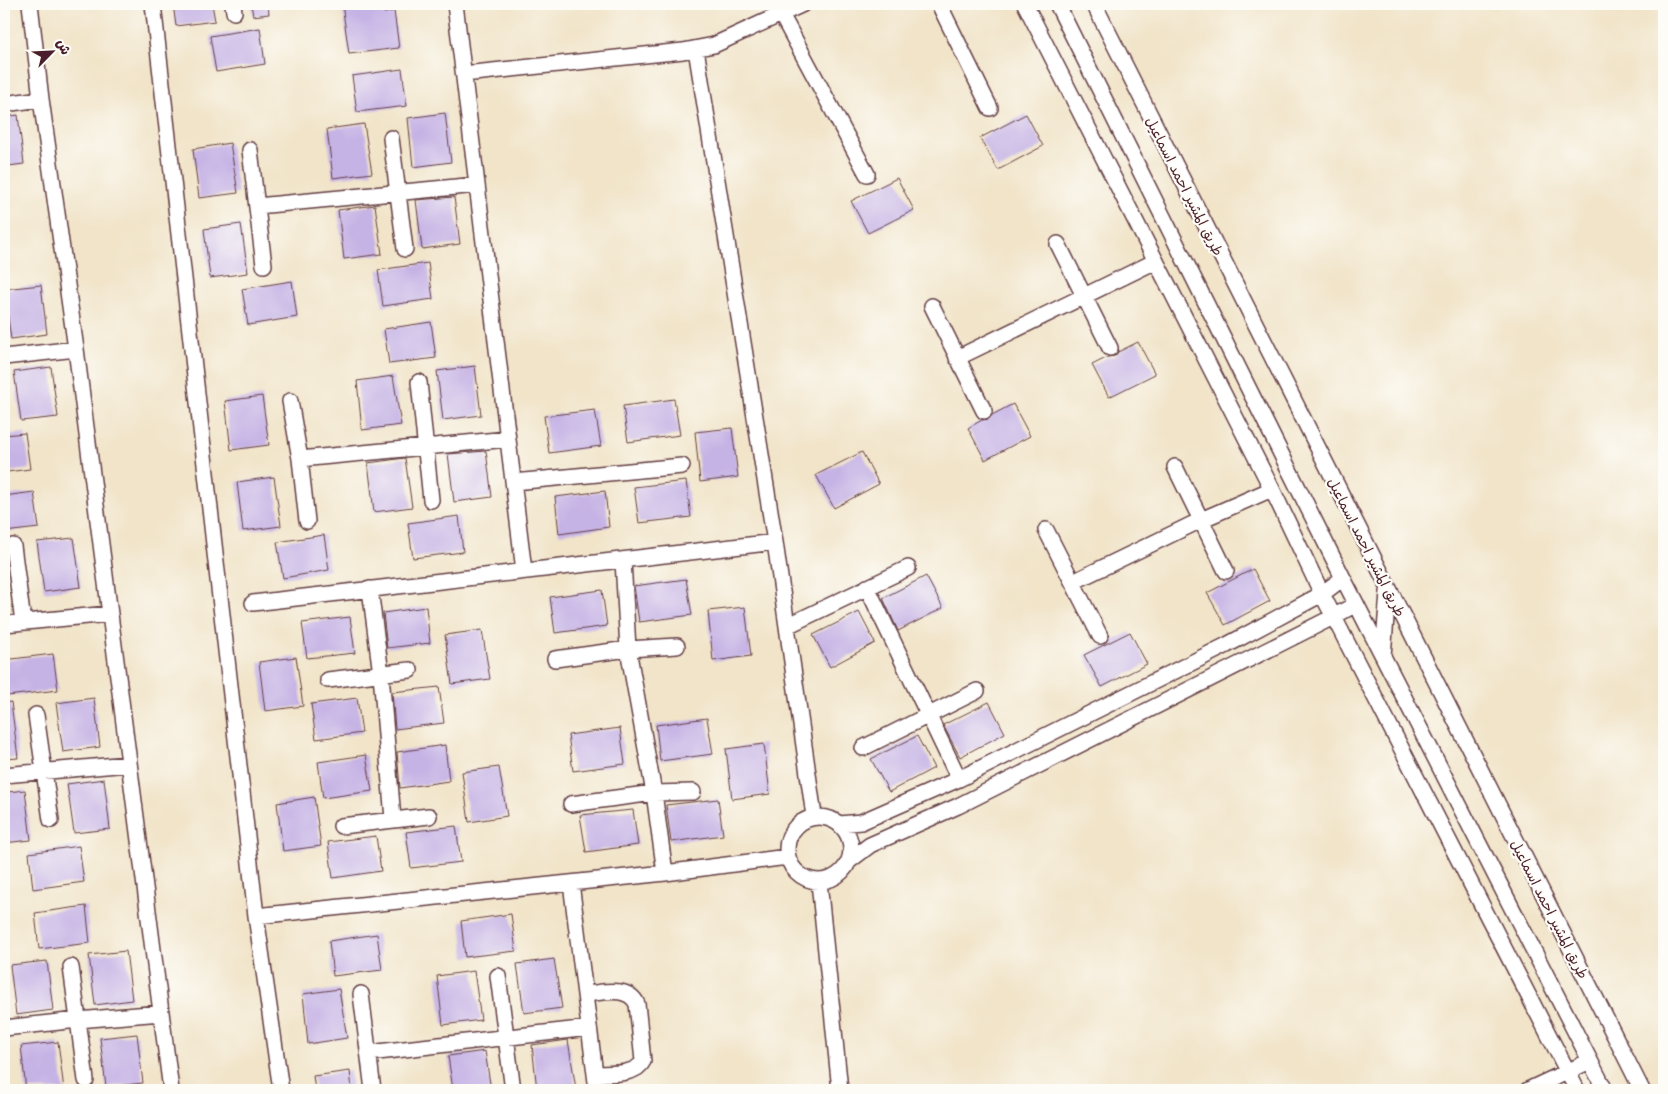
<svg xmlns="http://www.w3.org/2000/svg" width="1668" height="1094" viewBox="0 0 1668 1094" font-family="'Playpen Sans','Playpen Sans Arabic',sans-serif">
	<rect width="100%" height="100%" fill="#fdfcf7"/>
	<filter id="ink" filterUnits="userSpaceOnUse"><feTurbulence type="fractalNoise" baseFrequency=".02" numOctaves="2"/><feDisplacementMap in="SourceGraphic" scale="10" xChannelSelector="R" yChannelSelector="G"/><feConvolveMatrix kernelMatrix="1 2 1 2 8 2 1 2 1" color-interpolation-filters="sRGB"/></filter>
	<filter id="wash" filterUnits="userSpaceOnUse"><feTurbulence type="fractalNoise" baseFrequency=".0096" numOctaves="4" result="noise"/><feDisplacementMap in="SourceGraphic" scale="20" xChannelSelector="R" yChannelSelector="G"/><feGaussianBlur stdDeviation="1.12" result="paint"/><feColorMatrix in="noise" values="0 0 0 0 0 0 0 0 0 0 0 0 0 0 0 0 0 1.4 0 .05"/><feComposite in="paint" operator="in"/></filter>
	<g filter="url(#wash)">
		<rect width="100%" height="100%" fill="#f1e4c9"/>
		<g id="blocks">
			<path fill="#c6b3e5" d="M173 4H212L215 21 176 26Z
				M251 4H268L269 14 253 16Z
				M342 4H384V13L394 11 399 48 349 54Z
				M260 28 265 64 216 72 210 36Z
				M402 69 407 106 357 112 352 76Z
				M445 113 451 162 413 167 408 118Z
				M1026 114 1043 146 998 170 980 138Z
				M18 115 24 164 8 166 7 160H4V117Z
				M364 124 372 173 333 178 327 129Z
				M230 143 238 193 199 198 193 149Z
				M897 178 914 210 868 233 851 201Z
				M454 197 460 244 422 249 416 200Z
				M375 205 382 254 344 259 338 210Z
				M241 224 248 273 210 278 204 229Z
				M428 263 433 299 383 306 378 270Z
				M292 281 297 317 248 325 242 289Z
				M41 285 47 334 11 339 4 289Z
				M431 322 436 358 389 364 384 329Z
				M1138 342 1155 374 1109 397 1092 365 1108 357 1115 356 1118 352Z
				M475 366 481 415 443 420 437 371Z
				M51 367 58 417 21 421 14 372Z
				M393 376 401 425 362 430 357 381Z
				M262 396 269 445 231 450 225 401Z
				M674 399 680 435 628 442 623 406Z
				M1013 404 1030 436 985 460 968 428 982 420 989 419 992 415Z
				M595 410 601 446 549 453 544 416Z
				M732 428 738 477 700 482 695 432Z
				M25 433 30 469 7 472 6 465H4V435Z
				M486 451 492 497 454 502 448 454Z
				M862 452 879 484 834 508 816 475Z
				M405 458 412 507 374 512 368 463Z
				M274 477 281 526 243 531 237 482Z
				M686 481 691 517 639 523 634 487Z
				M605 491 609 527 559 534 555 497Z
				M34 492 39 528 4 532V496Z
				M459 516 463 552 413 558 408 523Z
				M324 535 329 570 283 578 277 542Z
				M74 538 81 587 44 592 37 542Z
				M1253 569 1270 601 1225 625 1207 593Z
				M926 576 943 608 898 631 883 598Z
				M686 579 692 615 639 622 634 586Z
				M602 590 607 626 555 633 550 597Z
				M426 607 430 643 387 648 383 613Z
				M745 607 751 656 713 661 708 611Z
				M859 612 875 643 830 667 813 635Z
				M350 617 355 653 307 658 302 623Z
				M482 630 490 679 452 684 445 635Z
				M1130 632 1147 664 1102 687 1084 655Z
				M53 654 58 690 7 696 4 678V660Z
				M296 657 303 706 265 711 259 662Z
				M439 687 444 723 395 729 392 692Z
				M94 698 100 747 63 752 56 703Z
				M357 698 362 733 316 739 311 704Z
				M11 702 18 758 4 759V703Z
				M989 702 1005 733 960 757 943 725Z
				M707 718 713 754 660 761 656 725Z
				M620 728 625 764 573 771 568 735Z
				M917 736 934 768 889 792 871 759Z
				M764 744 770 794 732 799 726 749Z
				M445 745 449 781 400 788 397 752Z
				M366 755 372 791 323 798 318 762Z
				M499 767 507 816 469 822 462 772Z
				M104 779 110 829 74 833 67 784Z
				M25 790 31 840 4 843V799L9 798 8 792Z
				M314 797 321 846 283 851 277 803Z
				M718 799 723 835 671 842 666 805Z
				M633 810 638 845 586 852 580 815Z
				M456 826 461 862 411 868 406 832Z
				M376 836 381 871 333 878 328 842Z
				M79 846 84 882 33 889 29 853Z
				M86 906 90 943 39 949 35 913Z
				M511 914 516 951 465 957 461 921Z
				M377 934 382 970 333 976 329 941Z
				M126 951 132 1000 95 1005 89 955Z
				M554 959 562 1008 524 1013 517 964Z
				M47 961 53 1010 16 1015 10 965Z
				M474 971 481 1020 443 1025 437 976Z
				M339 989 347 1038 308 1044 303 994Z
				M137 1034 143 1083 106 1087 100 1038Z
				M568 1040 576 1089 537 1090 532 1045Z
				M58 1042 64 1090H26L21 1046Z
				M485 1051 491 1090H453L448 1056Z
				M350 1071 352 1090H315L313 1076Z"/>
		</g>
	</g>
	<g filter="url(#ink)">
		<use href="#blocks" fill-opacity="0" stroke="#633d43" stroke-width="1"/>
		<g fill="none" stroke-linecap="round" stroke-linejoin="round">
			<defs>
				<path id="minor" d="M30 4 41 99 76 349 171 1090
					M153 4 256 916 281 1090
					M233 4 234 12
					M455 4 524 571
					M939 4 990 108
					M1025 4 1272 489 1322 594 1577 1090
					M1057 4 1343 578 1605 1090
					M1094 4 1642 1090
					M781 14 867 174
					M696 49 775 542 814 816
					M464 74 683 51 714 45 803 4
					M4 104 41 99
					M391 138 405 249
					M250 150 264 265
					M257 206 477 185
					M1058 244 1110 348
					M932 306 984 411
					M4 357 76 349
					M957 358 1156 261
					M419 382 431 500
					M290 401 300 459 307 521
					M300 459 508 439
					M1175 467 1226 571
					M514 482 682 466
					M1046 530 1100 636
					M13 546 23 622
					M623 560 628 649 654 793 665 873
					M1073 582 1201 520 1272 489
					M867 587 959 779
					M370 589 381 674 393 819
					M253 603 775 542
					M4 624 109 614
					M787 626 908 568
					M1383 656 1388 592
					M555 659 628 649 677 646
					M328 680 410 670
					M36 715 51 820
					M863 748 977 691
					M4 775 128 764
					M571 804 654 793 693 792
					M787 849a32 32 0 1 1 64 0a32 32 0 1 1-64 0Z
					M840 824 861 822 959 779 1227 645 1322 594 1343 578
					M341 826 429 816
					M849 861 870 845 958 806 1333 617 1356 604
					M819 882 840 1090
					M571 883 597 1090
					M256 916 665 873 787 857
					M71 967 86 1080
					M498 976 513 1090
					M361 994 373 1090
					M585 994C602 993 628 985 637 1004L643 1061C636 1076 609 1073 595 1074
					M4 1028 78 1020 161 1013
					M369 1053 589 1028
					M1528 1090 1590 1061"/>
			</defs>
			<use href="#minor" stroke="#633d43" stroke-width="18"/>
			<use href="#minor" stroke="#fff" stroke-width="15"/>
		</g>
	</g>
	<g text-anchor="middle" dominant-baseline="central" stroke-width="4.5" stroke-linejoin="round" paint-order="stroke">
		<g font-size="14" fill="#4a1f2b" stroke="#fdfcf7">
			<text transform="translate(1185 186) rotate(63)">طريق المشير احمد اسماعيل</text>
			<text transform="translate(1367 547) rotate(63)">طريق المشير احمد اسماعيل</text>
			<text transform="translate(1550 909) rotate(63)">طريق المشير احمد اسماعيل</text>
		</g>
	</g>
	<rect width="1668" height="1094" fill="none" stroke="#fdfcf7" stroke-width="20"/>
	<g transform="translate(52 52) rotate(66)" stroke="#fdfcf7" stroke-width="4" paint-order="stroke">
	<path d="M0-4L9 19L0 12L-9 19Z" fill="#4a1f2b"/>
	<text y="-8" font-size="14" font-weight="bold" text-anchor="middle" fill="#4a1f2b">ش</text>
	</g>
</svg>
